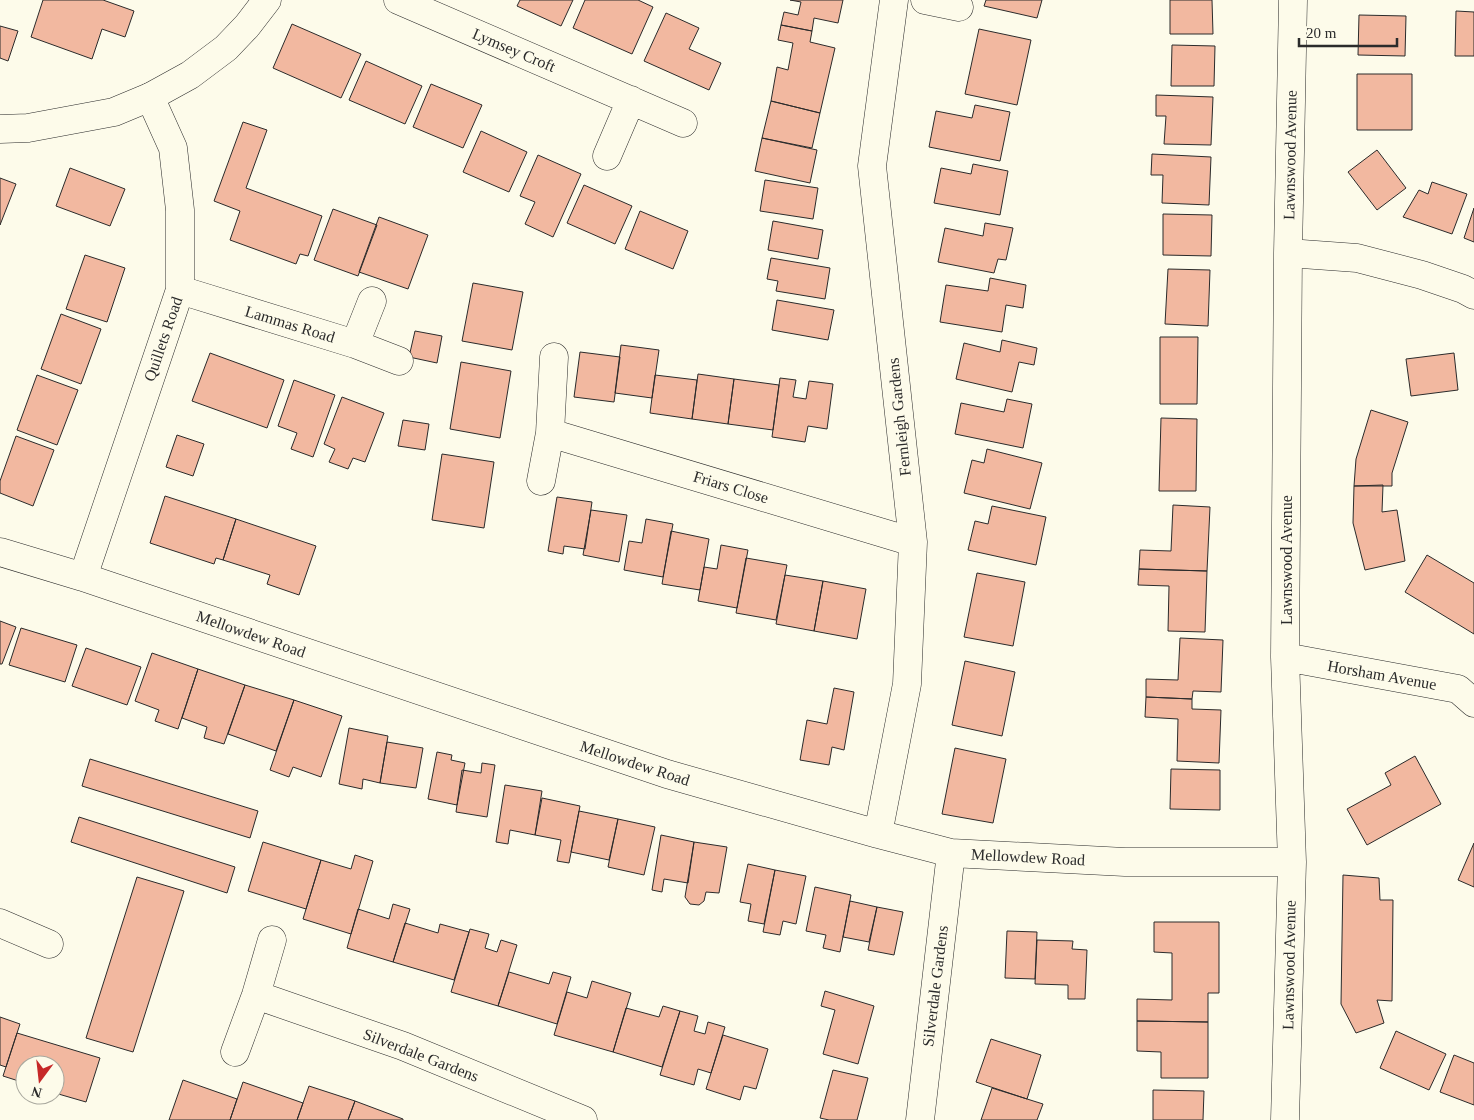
<svg xmlns="http://www.w3.org/2000/svg" width="1474" height="1120" viewBox="0 0 1474 1120" font-family="Georgia,serif">
	<rect width="100%" height="100%" fill="#fdfbea"/>
	<path fill="#f2b8a0" stroke="#2b2b2b" d="M43 0H103L134 11 125 37 102 29 92 59 31 37Z
		M520 0H573L561 26 517 6Z
		M585 0H638L653 7 632 54 573 28Z
		M790 0H843L838 23 814 18 812 31 781 25 784 12 798 15 801 2Z
		M986 0H1042L1037 18 984 6Z
		M1170 0H1212L1213 34H1170Z
		M1456 11 1474 12V56H1455Z
		M666 13 699 28 689 49 721 63 709 90 644 61Z
		M1359 15 1406 16 1405 56 1358 55Z
		M292 24 361 54 341 98 273 68Z
		M781 25 812 31 810 42 835 48 820 113 771 101 777 67 788 70 793 43 778 40Z
		M0 26 18 31 8 61 0 58Z
		M979 29 1031 40 1017 105 965 94Z
		M1172 45 1215 46 1214 86H1171Z
		M366 61 422 86 405 124 349 100Z
		M1357 74H1412V130H1357Z
		M431 84 482 105 463 148 413 127Z
		M1156 95 1213 97 1211 145 1164 144 1166 116H1156Z
		M771 101 820 113 812 148 762 138Z
		M975 105 1010 112 1000 161 929 147 936 111 972 118Z
		M243 122 267 130 246 188 322 216 308 256 300 254 296 264 230 240 240 211 214 201Z
		M481 131 527 152 509 192 463 172Z
		M762 138 817 150 810 183 755 171Z
		M1377 150 1406 188 1377 210 1348 172Z
		M1152 154 1211 157 1209 205 1162 203 1163 175H1151Z
		M538 155 581 174 553 237 525 224 535 202 520 196Z
		M973 164 1008 171 1000 215 934 203 941 168 971 174Z
		M70 168 125 189 110 226 56 206Z
		M0 178 16 184 0 225Z
		M765 180 818 188 813 219 760 211Z
		M1432 182 1467 194 1452 234 1403 217 1419 190 1428 194Z
		M584 185 632 206 615 244 567 223Z
		M1474 208V242L1464 238Z
		M333 209 377 225 358 276 314 260Z
		M640 211 688 231 673 269 625 249Z
		M1163 214 1212 215 1211 256 1163 255Z
		M379 217 428 235 408 289 359 272Z
		M773 221 823 230 818 259 768 250Z
		M985 223 1013 228 1006 260 998 259 994 273 938 262 945 228 983 236Z
		M85 255 125 268 107 322 66 309Z
		M771 258 830 268 825 299 776 291 778 281 767 279Z
		M1168 269 1210 270 1208 326 1165 324Z
		M990 278 1026 285 1023 308 1006 305 1002 332 940 322 946 285 988 291Z
		M473 283 523 292 512 350 462 341Z
		M777 300 834 310 828 340 772 330Z
		M61 314 101 329 81 384 41 369Z
		M415 331 442 336 437 363 409 357Z
		M1160 337H1198L1197 404H1160Z
		M1002 340 1037 348 1034 365 1019 362 1012 392 956 379 964 343 1000 352Z
		M621 345 659 350 652 398 615 393Z
		M580 352 620 357 614 402 574 397Z
		M210 353 284 380 267 428 192 401Z
		M1454 353 1458 390 1411 396 1406 359Z
		M461 362 511 371 500 438 450 429Z
		M698 374 734 379 728 424 692 419Z
		M37 375 78 390 57 445 17 430Z
		M655 375 697 380 692 419 650 413Z
		M780 378 796 380 793 397 806 399 809 381 833 384 827 429 808 426 805 442 772 437Z
		M734 379 779 385 773 430 728 424Z
		M294 380 335 395 313 457 291 449 297 433 278 426Z
		M342 397 384 413 365 462 353 458 348 469 329 462 335 449 324 444Z
		M1007 399 1032 404 1023 448 955 434 961 403 1004 412Z
		M1371 410 1408 422 1392 473V486H1354L1356 459Z
		M1161 418 1197 419 1196 491H1159Z
		M403 420 429 424 425 450 398 446Z
		M177 435 204 444 193 476 166 467Z
		M16 436 54 450 33 506 0 493V481Z
		M987 449 1042 463 1030 509 964 493 972 460 984 463Z
		M442 454 494 462 484 528 432 520Z
		M1383 485 1382 512 1397 510 1405 561 1365 570 1353 523 1354 486Z
		M165 496 236 519 223 560 216 558 214 564 150 543Z
		M557 497 592 502 585 549 564 546 563 554 548 551Z
		M1173 505 1210 507 1207 571 1139 569 1140 550 1171 551Z
		M992 506 1046 517 1036 565 968 550 975 521 988 524Z
		M591 510 627 515 619 562 583 555Z
		M236 519 316 546 299 595 267 584 270 575 223 560Z
		M646 519 673 524 663 577 624 570 629 541 642 543Z
		M671 531 709 539 700 590 662 584Z
		M721 545 748 550 737 608 698 601 704 567 717 569Z
		M1427 555 1474 583V634L1405 592Z
		M746 558 787 565 776 620 736 613Z
		M1139 569 1207 571 1205 632 1168 631 1169 586 1138 585Z
		M977 573 1025 582 1013 646 964 637Z
		M785 575 823 581 814 631 776 624Z
		M823 581 866 589 857 639 814 631Z
		M0 621 16 627 2 664H0Z
		M21 628 77 645 65 682 9 665Z
		M1180 638 1223 640 1221 692 1193 691 1192 699 1146 697V679L1178 680Z
		M86 648 141 667 127 705 72 686Z
		M152 653 198 669 178 729 155 721 159 710 135 701Z
		M965 661 1015 672 1002 736 952 725Z
		M198 669 245 685 224 744 204 738 207 727 182 718Z
		M245 685 294 700 276 751 228 734Z
		M834 688 854 692 844 750 832 747 829 765 800 760 807 720 827 724Z
		M1146 697 1192 699V709L1221 710 1219 763 1177 761 1178 719 1145 717Z
		M294 700 342 716 321 777 293 767 289 777 270 770Z
		M349 728 388 736 380 783 363 779 362 789 339 784Z
		M387 742 423 748 416 788 380 783Z
		M955 748 1006 759 993 823 942 814Z
		M437 752 452 755 451 760 465 763 457 805 428 799Z
		M1415 756 1441 804 1367 845 1347 809 1391 785 1385 773Z
		M90 759 258 811 250 838 82 786Z
		M482 763 495 765 487 817 456 812 462 770 481 773Z
		M1171 769 1220 770V810L1170 809Z
		M505 785 542 791 535 835 510 830 508 844 496 842Z
		M542 798 580 806 569 863 557 861 561 840 535 835Z
		M579 811 618 819 609 860 571 852Z
		M79 817 235 867 227 893 71 842Z
		M618 819 655 827 644 875 608 867Z
		M661 835 694 842 688 883 664 879 662 892 652 890Z
		M263 842 321 860 306 909 248 891Z
		M694 842 727 847 719 893 706 892 704 901 699 905 690 904 685 897Z
		M1474 843V887L1458 880Z
		M355 855 373 861 351 934 303 919 321 860 351 869Z
		M748 864 775 870 764 924 748 921 751 904 740 902Z
		M775 870 806 876 796 924 783 921 780 935 763 932Z
		M1343 875 1379 878 1380 900H1393L1392 1001 1377 1000 1384 1023 1356 1033 1341 1004Z
		M137 877 184 891 133 1052 86 1038Z
		M815 887 851 895 840 952 823 948 826 935 806 931Z
		M850 901 877 907 869 942 843 937Z
		M393 904 410 909 393 962 347 948 358 909 389 919Z
		M877 907 903 912 894 955 868 950Z
		M1154 922H1219V993H1208V1022L1137 1021V999L1172 1000V953L1154 952Z
		M405 923 438 933 440 924 469 932 454 980 393 962Z
		M470 929 489 934 485 948 497 952 501 940 517 945 498 1006 451 992Z
		M1007 931 1037 932 1035 979 1005 978Z
		M1037 940 1073 941 1072 949 1087 950 1085 999H1068V985L1035 984Z
		M509 972 549 984 553 972 571 977 557 1024 498 1006Z
		M592 981 631 993 613 1052 554 1035 567 992 587 998Z
		M825 991 874 1006 858 1064 823 1054 835 1010 821 1006Z
		M663 1006 680 1011 662 1067 613 1052 626 1008 659 1017Z
		M680 1011 698 1016 694 1031 705 1034 708 1022 725 1027 711 1073 698 1069 694 1085 660 1075Z
		M0 1017 20 1024 6 1067 0 1065Z
		M1137 1021 1208 1022V1078H1161V1052L1137 1051Z
		M1396 1031 1446 1054 1429 1090 1380 1068Z
		M17 1033 100 1058 86 1102 55 1093V1065H25V1083L3 1076Z
		M723 1035 768 1049 756 1089 744 1086 740 1100 706 1089Z
		M991 1039 1041 1055 1027 1099 976 1082Z
		M1454 1055 1474 1063V1105L1440 1092Z
		M833 1070 868 1078 857 1120H829L820 1118Z
		M183 1080 237 1099 230 1120H169Z
		M243 1082 303 1103 297 1120H230Z
		M309 1086 355 1101 348 1120H297Z
		M992 1088 1043 1104 1037 1120H981Z
		M1153 1090 1204 1091 1203 1120H1153Z
		M355 1101 403 1119V1120H348Z"/>
	<g fill="none" stroke-linecap="round" stroke-linejoin="round">
		<defs>
			<path id="street" d="M398 0 683 123
				M925 0 959 7
				M607 156 631 100
				M1288 253 1357 258 1422 275 1463 289 1474 295
				M180 290 355 344 399 361
				M355 344 372 301
				M550 433 913 542
				M541 481 550 433 554 357
				M0 552 83 577 667 774 878 834 951 853 1125 862H1292
				M83 577 180 290V210L173 148 150 97
				M1285 657 1458 689 1474 703
				M878 834 907 684 913 542 872 166 894 0
				M0 923 49 944
				M256 995 403 1046 583 1120
				M235 1052 256 995 272 940
				M920 1120 951 853
				M1285 1120 1292 862 1285 657 1288 253 1293 0"/>
			<path id="secondary" d="M0 129 28 128 114 112 150 97 190 75 226 48 247 26 267 0"/>
		</defs>
		<use href="#street" stroke="#2b2b2b" stroke-width="29"/>
		<use href="#secondary" stroke="#2b2b2b" stroke-width="29"/>
		<use href="#street" stroke="#fdfbea" stroke-width="28"/>
		<use href="#secondary" stroke="#fdfbea" stroke-width="28"/>
	</g>
	<g text-anchor="middle" dominant-baseline="central" stroke-width="4" stroke-linejoin="round" paint-order="stroke">
		<g font-size="16" fill="#2b2b2b" stroke="#fdfbea">
			<text transform="translate(514 50) rotate(23)">Lymsey Croft</text>
			<text transform="translate(1290 155) rotate(-89)">Lawnswood Avenue</text>
			<text transform="translate(290 324) rotate(17)">Lammas Road</text>
			<text transform="translate(163 339) rotate(-71)">Quillets Road</text>
			<text transform="translate(899 417) rotate(-96)">Fernleigh Gardens</text>
			<text transform="translate(731 487) rotate(17)">Friars Close</text>
			<text transform="translate(1286 560) rotate(-90)">Lawnswood Avenue</text>
			<text transform="translate(251 634) rotate(19)">Mellowdew Road</text>
			<text transform="translate(1382 675) rotate(10)">Horsham Avenue</text>
			<text transform="translate(635 763) rotate(18)">Mellowdew Road</text>
			<text transform="translate(1028 857) rotate(3)">Mellowdew Road</text>
			<text transform="translate(1289 965) rotate(-89)">Lawnswood Avenue</text>
			<text transform="translate(935 986) rotate(-83)">Silverdale Gardens</text>
			<text transform="translate(421 1055) rotate(21)">Silverdale Gardens</text>
		</g>
	</g>
	<g transform="translate(40 1080) rotate(195)"><circle r="24" fill="#fdfbea" stroke="#a9a89e"/>
	<path d="M0-4L9 19L0 12L-9 19Z" fill="#c62828"/>
	<text y="-8" font-size="14" font-weight="bold" text-anchor="middle" fill="#2b2b2b">N</text>
	</g>
	<path d="M1299 38v8h98v-8" fill="none" stroke="#2b2b2b" stroke-width="2.5"/>
	<text x="1306" y="38" font-size="15" fill="#2b2b2b" stroke="#fdfbea" stroke-width="4" paint-order="stroke">20 m</text>
</svg>
